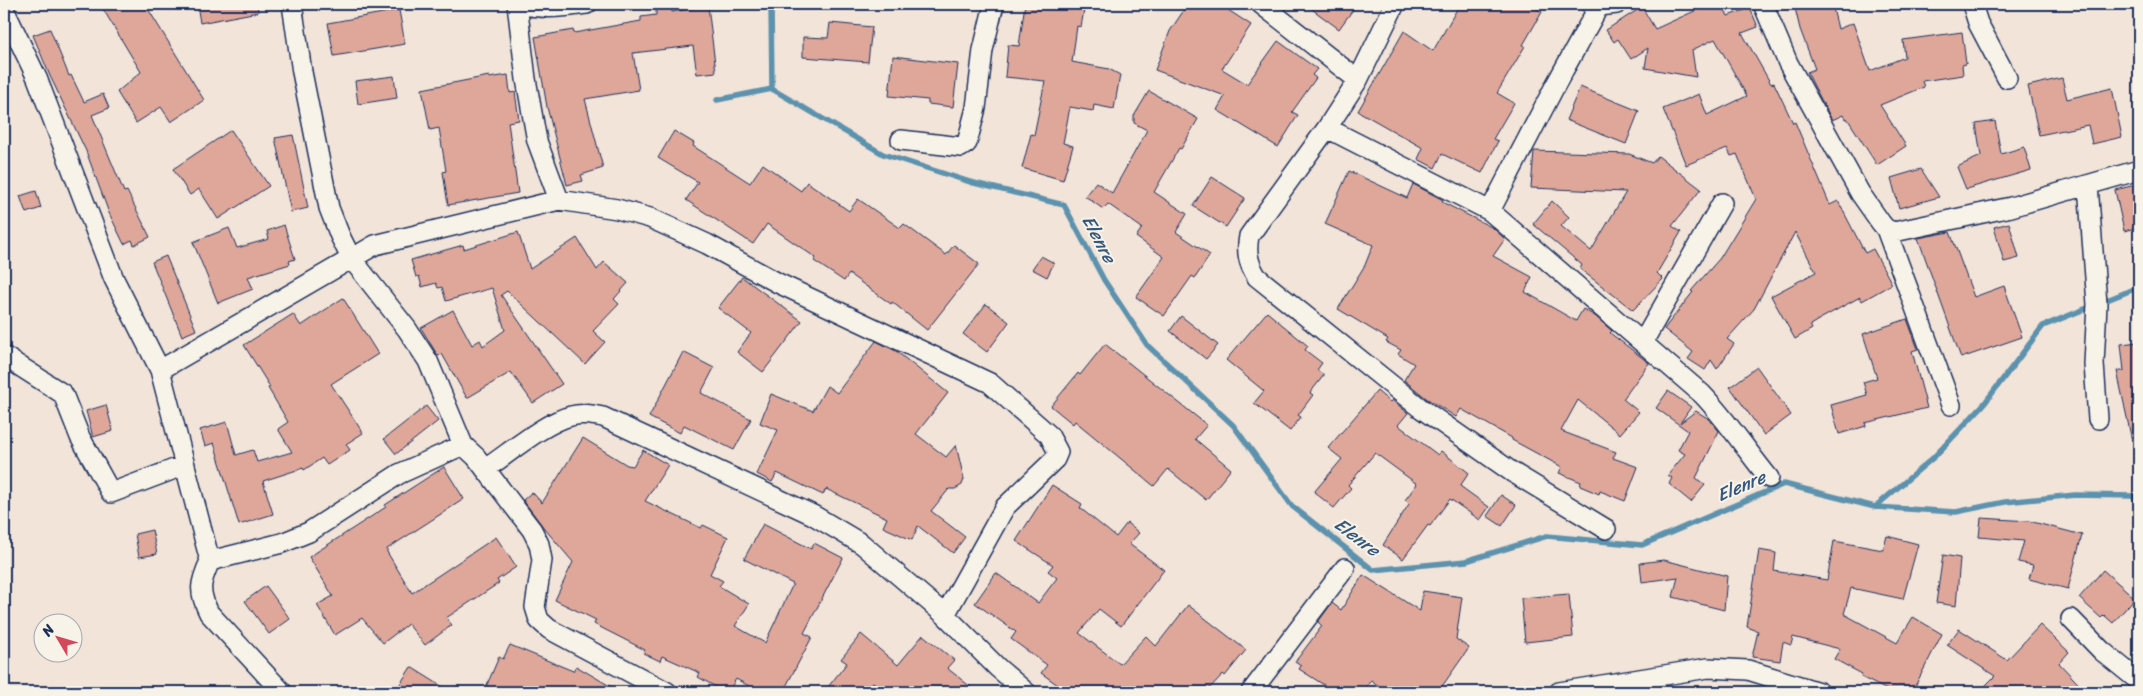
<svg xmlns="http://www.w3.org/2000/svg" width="2143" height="696" viewBox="0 0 2143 696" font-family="Sriracha,sans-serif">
	<rect width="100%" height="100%" fill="#f2e4d8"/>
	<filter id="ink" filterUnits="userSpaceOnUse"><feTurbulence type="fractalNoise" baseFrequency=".02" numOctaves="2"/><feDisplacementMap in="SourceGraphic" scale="10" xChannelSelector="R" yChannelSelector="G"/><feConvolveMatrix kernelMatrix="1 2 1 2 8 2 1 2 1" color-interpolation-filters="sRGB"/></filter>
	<g filter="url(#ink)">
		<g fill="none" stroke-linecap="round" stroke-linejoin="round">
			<path stroke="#5b92ae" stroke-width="5.5" d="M771 4 772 89
				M717 100 772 89 883 154 970 182 1064 205 1104 280 1147 345 1233 425 1292 506 1373 570 1466 561 1547 536 1642 545 1784 484 1875 507 1956 512 2005 502 2075 495 2133 496 2139 505
				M1875 507 1934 457 1984 404 2043 326 2139 287"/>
		</g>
		<path fill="#dfa79a" stroke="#1b2f5e" d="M100 4H145L204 100 171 122 161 107 136 123 117 92 141 72Z
			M197 4H257L258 12 200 23Z
			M656 4H671L672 12 708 6 716 72 697 74 693 46 633 53 639 90 585 99 603 168 581 175 583 181 567 185 547 107 535 37 573 30 574 33 641 21V17L656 15Z
			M1025 4H1085L1081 27 1077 26 1072 62 1109 69 1120 75 1114 109 1094 105 1093 111 1070 107 1063 143 1073 146 1063 180 1022 168 1031 134 1034 135 1045 81 1005 77 1008 45 1019 46Z
			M1188 4H1219L1251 25 1222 69 1247 84 1278 41 1317 69 1312 75 1316 78 1292 112 1298 115 1278 147 1217 110 1225 96 1155 70 1170 31Z
			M1305 4H1357L1339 29Z
			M1460 4H1529L1542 12 1523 45 1525 46 1497 93 1514 103 1493 139 1498 141 1482 173 1442 154 1435 168 1418 159 1423 148 1358 111 1404 31 1433 51Z
			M1710 4H1722L1728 16 1750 8 1758 27 1742 33 1771 84 1774 83 1793 123 1795 122 1830 205 1838 201 1865 253 1873 249 1892 284 1862 301 1860 297 1820 319 1810 325 1812 329 1795 339 1771 296 1816 272 1795 232 1754 309 1727 339 1734 344 1717 369 1711 360 1705 370 1688 359 1693 352 1664 329 1693 292 1691 291 1720 258 1756 199 1737 154 1731 156 1727 148 1686 165 1663 109 1699 94 1707 115 1747 96 1715 39 1692 50 1696 77 1645 68 1648 48 1631 59 1618 39 1614 42 1606 30 1642 7 1655 29Z
			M1794 4H1832L1838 29 1853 23 1870 71 1905 57 1903 40 1962 32 1966 64 1962 65 1963 75 1922 81 1924 87 1880 105 1906 146 1877 165 1847 118 1845 119 1843 115 1832 120 1814 86 1807 72 1815 69 1800 29Z
			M399 10 405 44 334 56 328 23Z
			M830 23 872 27 868 62 803 57V37L828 38Z
			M50 29 69 76 71 75 84 102 103 94 109 108 92 115 124 192 127 191 150 237 134 245 132 240 124 244 109 213 86 151 50 76 33 35Z
			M893 56 958 64 953 107 928 104V100L889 96Z
			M508 75 510 93 515 92 519 120 508 122 518 193 448 205 443 172 446 171 439 128 430 130 422 89 489 76V78Z
			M394 76 397 98 358 104 355 81Z
			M2062 78 2067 99 2112 88 2122 137 2092 144 2088 125 2039 135 2028 86Z
			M1580 87 1639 111 1626 144 1566 120Z
			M1149 91 1198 119 1181 149 1179 148 1154 192 1187 214 1176 232 1210 255 1195 278 1192 276 1164 316 1136 297 1164 257 1136 237 1142 228 1108 204 1103 209 1085 196 1096 182 1112 193 1147 130 1134 123V116Z
			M1995 121 2001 154 2024 147 2031 170 1966 189 1957 167 1981 156 1976 124Z
			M231 130 269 186 218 219 199 189 190 195 173 169Z
			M674 131 694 143 693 146 750 183 763 164 801 191 807 182 849 211 858 199 900 228 904 224 946 255 954 245 979 264 927 330 892 302 891 304 849 274 844 281 814 261 816 258 767 224 753 244 686 200 698 182 658 158Z
			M293 135 308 208 291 212 275 138Z
			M1534 151 1629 154 1652 163 1658 156 1701 189 1672 226 1681 232 1657 273 1663 279 1633 310 1580 269 1582 265 1533 224 1552 201 1569 217 1561 226 1591 251 1626 192 1531 188Z
			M1921 169 1939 197 1899 208 1891 178Z
			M1349 171 1407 198 1413 184 1443 200 1442 202 1493 228 1505 239 1493 256 1532 277 1525 292 1576 321 1583 309 1595 316 1612 331 1610 333 1649 363 1623 399 1639 412 1620 434 1578 400 1561 431 1616 452 1613 458 1638 467 1625 501 1600 491 1599 494 1580 486 1581 482 1559 473 1562 467 1512 440V438L1461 409 1456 417 1426 398 1404 380 1414 364 1398 354 1401 350 1386 342 1388 339 1338 309 1365 265 1373 245 1325 224Z
			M1212 177 1245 198 1226 227 1193 206Z
			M2139 184V227L2124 231 2115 190Z
			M36 191 41 208 26 213 20 196Z
			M2009 223 2019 258 2004 262 1994 227Z
			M284 225 295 259 289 261 290 264 248 277 253 289 218 303 193 242 229 228 237 248 269 239 267 231Z
			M518 232 530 269 577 238 597 270 604 262 628 283 614 299 619 304 593 331 605 342 585 364 507 291 501 295 562 384 533 403 511 372 467 398 442 354 438 356 421 328 453 310 472 345 480 340 483 346 505 330 492 288 446 301 442 287 438 288 436 283 422 287 419 276 416 277 411 260 463 245 464 249Z
			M1950 232 1974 297 2004 286 2022 337 1961 358 1918 238Z
			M166 256 196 330 182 336 152 262Z
			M1041 256 1054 263 1047 277 1032 269Z
			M742 277 802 321 763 372 737 352 751 333 718 308Z
			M343 298 378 354 331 384 363 433 346 444 350 450 327 465 322 458 304 470 303 468 263 481 273 514 239 525 214 443 205 446 200 430 227 422 236 455 253 450 257 462 292 452 278 429 288 422 268 388 270 387 244 345 293 314 301 326Z
			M986 304 1009 322 987 352 963 334Z
			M1267 312 1308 346 1305 350 1322 363 1317 370 1324 375 1310 393 1313 395 1298 415 1301 417 1290 431 1254 403 1264 391 1226 360Z
			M1181 316 1218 345 1206 359 1170 331Z
			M1907 319 1918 349 1912 351 1927 408 1865 423 1866 426 1839 434 1831 405 1867 395 1863 382 1877 378 1863 334Z
			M876 341 896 351 948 393 916 434 946 457 956 445 964 479 962 485 955 489H949L931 511 965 537 953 553 918 526 912 540 883 527 887 518 826 489 823 495 777 473 772 482 757 474 778 430 760 423 771 394 813 411 827 386 837 393Z
			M2139 342V440L2132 441 2117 371H2124L2121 344Z
			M1105 344 1207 425 1195 439 1231 469 1206 500 1168 469 1154 486 1075 421 1073 424 1051 406 1078 373 1080 375Z
			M683 352 714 368 701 393 751 419 734 450 684 425 680 433 649 417Z
			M1757 367 1791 415 1764 435 1730 387Z
			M1377 391 1390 402 1392 400 1408 413 1398 425 1438 455 1441 451 1469 473 1460 486 1489 507 1480 520 1450 499 1430 526 1428 525 1403 559 1383 545 1409 504 1405 500 1417 484 1375 453 1348 485 1351 488 1334 508 1314 492 1342 459 1328 448Z
			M1668 391 1691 407 1680 423 1696 411 1709 419 1719 431 1696 478 1705 485 1691 502 1669 484 1672 478 1668 475 1685 454 1678 450 1688 431 1656 408Z
			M106 405 113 431 93 437 86 411Z
			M426 406 438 421 396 454 384 439Z
			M583 438 627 465 633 466 643 450 668 465 645 501 701 528 703 525 728 537 710 574 723 581 719 586 749 604 735 626 765 643 793 584 744 559 763 524 811 549 814 543 843 558 804 633 812 637 783 692H760L736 679 728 692H725L698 677 700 673 662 656 660 661 643 653 645 650 594 624 596 620 555 600 573 562 544 528 523 500 532 492 542 503Z
			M444 467 464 499 387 549V552L412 593 496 537 516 567 497 580 499 583 446 618 452 625 425 645 408 624 383 643 362 618 335 635 317 605 333 596 309 557 386 507 385 505Z
			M1052 485 1082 504 1080 508 1116 537 1127 523 1139 533 1129 544 1164 570 1121 626 1099 609 1079 633 1120 664 1146 636 1156 646 1188 605 1246 650 1225 676 1223 674 1206 692H1068L1041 673 1047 665 1011 639 1016 632 975 603 996 573 1038 603 1057 578 1048 571 1053 565 1016 541Z
			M1501 495 1516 505 1502 526 1487 516Z
			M1981 518 2029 521 2082 535 2068 589 2029 579 2033 565 2018 562 2024 541 1979 537Z
			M152 530 157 554 139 557 135 534Z
			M1887 536 1918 544 1903 599 1851 588 1844 614 1897 643 1913 617 1942 634 1912 692H1891L1861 677 1862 674 1834 659 1840 649 1793 637 1791 645 1783 642 1780 661 1752 657 1758 631 1747 627 1759 550 1776 553 1774 571 1827 580 1834 541 1883 550Z
			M1943 555 1960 558 1956 606 1936 603Z
			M1664 560 1727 576 1724 610 1673 597 1678 577 1642 582 1640 563Z
			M2103 570 2135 598 2113 623 2104 615 2101 618 2079 598Z
			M1363 575 1420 611 1423 591 1462 597 1456 639 1469 648 1438 692H1387L1371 680 1363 692H1335L1299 669 1301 666 1295 662 1322 626 1318 622 1332 603 1341 610Z
			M266 586 290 619 269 634 245 601Z
			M1569 594 1573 637 1525 642 1521 598Z
			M2040 625 2069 652 2059 663 2086 692H1979L1995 676 1947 645 1959 629 2007 660Z
			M861 634 898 665 923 635 954 660 947 668 977 692H886L873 682 863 692H824L847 663 841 659Z
			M510 645 573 671 576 666 620 692H498L486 687 499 657 503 659Z
			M411 667 451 692H395Z"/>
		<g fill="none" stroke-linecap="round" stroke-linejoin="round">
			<defs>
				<path id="street" d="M292 4 302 72 329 208 340 236 351 258 407 329 428 361 463 445 476 457 532 530 539 544 542 560 535 607 539 620 549 629 667 692
					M517 4 526 79 537 141 559 200
					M520 4C545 10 562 7 587 4
					M1261 4 1358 80
					M1395 4 1358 80 1327 128 1249 236C1246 252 1248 263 1257 277L1419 407 1512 472 1606 529
					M1591 4 1599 6 1617 4
					M1763 4 1788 63 1860 193 1881 223 1886 229 1894 232 2011 207 2139 170
					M1972 4 1978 23 2007 78
					M4 9 37 78 114 279 160 370 210 561C200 583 198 591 209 613L282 692
					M1327 128 1490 211 1702 394C1727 420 1746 450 1769 478
					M901 140 961 147 967 143 976 108 983 50 994 4
					M2088 185 2097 304 2094 364 2098 419
					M1490 211 1556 84 1599 6
					M1886 229 1951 405
					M1643 342 1722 203
					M4 356 63 394 80 437 111 493 185 465
					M160 370 375 245 559 200 617 209 650 218 707 244 778 283 990 383 1049 435 1058 452 1055 459 1005 507 945 615
					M485 469C508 454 545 422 571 416 582 413 592 415 603 417L813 515 862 544 945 615 998 668 1026 692
					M210 561 282 543 309 532 399 474 463 445
					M2071 619 2102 651 2139 681
					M1251 692 1345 568
					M1559 692 1708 668 1748 670 1819 692"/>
			</defs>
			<use href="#street" stroke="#1b2f5e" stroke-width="22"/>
			<use href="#street" stroke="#f7f3e8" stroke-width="19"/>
		</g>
	</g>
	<g text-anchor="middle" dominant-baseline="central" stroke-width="4" stroke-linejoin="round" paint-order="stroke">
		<g font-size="18" font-style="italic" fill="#36587f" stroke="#f7f3e8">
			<text transform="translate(1099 239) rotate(62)">Elenre</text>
			<text transform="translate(1741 486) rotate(-23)">Elenre</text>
			<text transform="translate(1357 537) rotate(37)">Elenre</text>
		</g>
	</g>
	<rect width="2143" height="696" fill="none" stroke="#f7f3e8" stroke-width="20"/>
	<rect x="10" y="10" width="2123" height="676" fill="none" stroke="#1b2f5e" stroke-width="2" filter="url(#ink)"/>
	<g transform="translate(58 638) rotate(308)"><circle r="24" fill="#f7f3e8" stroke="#9fa5b1"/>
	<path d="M0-4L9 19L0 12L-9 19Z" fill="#d1495b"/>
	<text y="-8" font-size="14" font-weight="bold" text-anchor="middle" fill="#1b2f5e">N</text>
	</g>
</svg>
